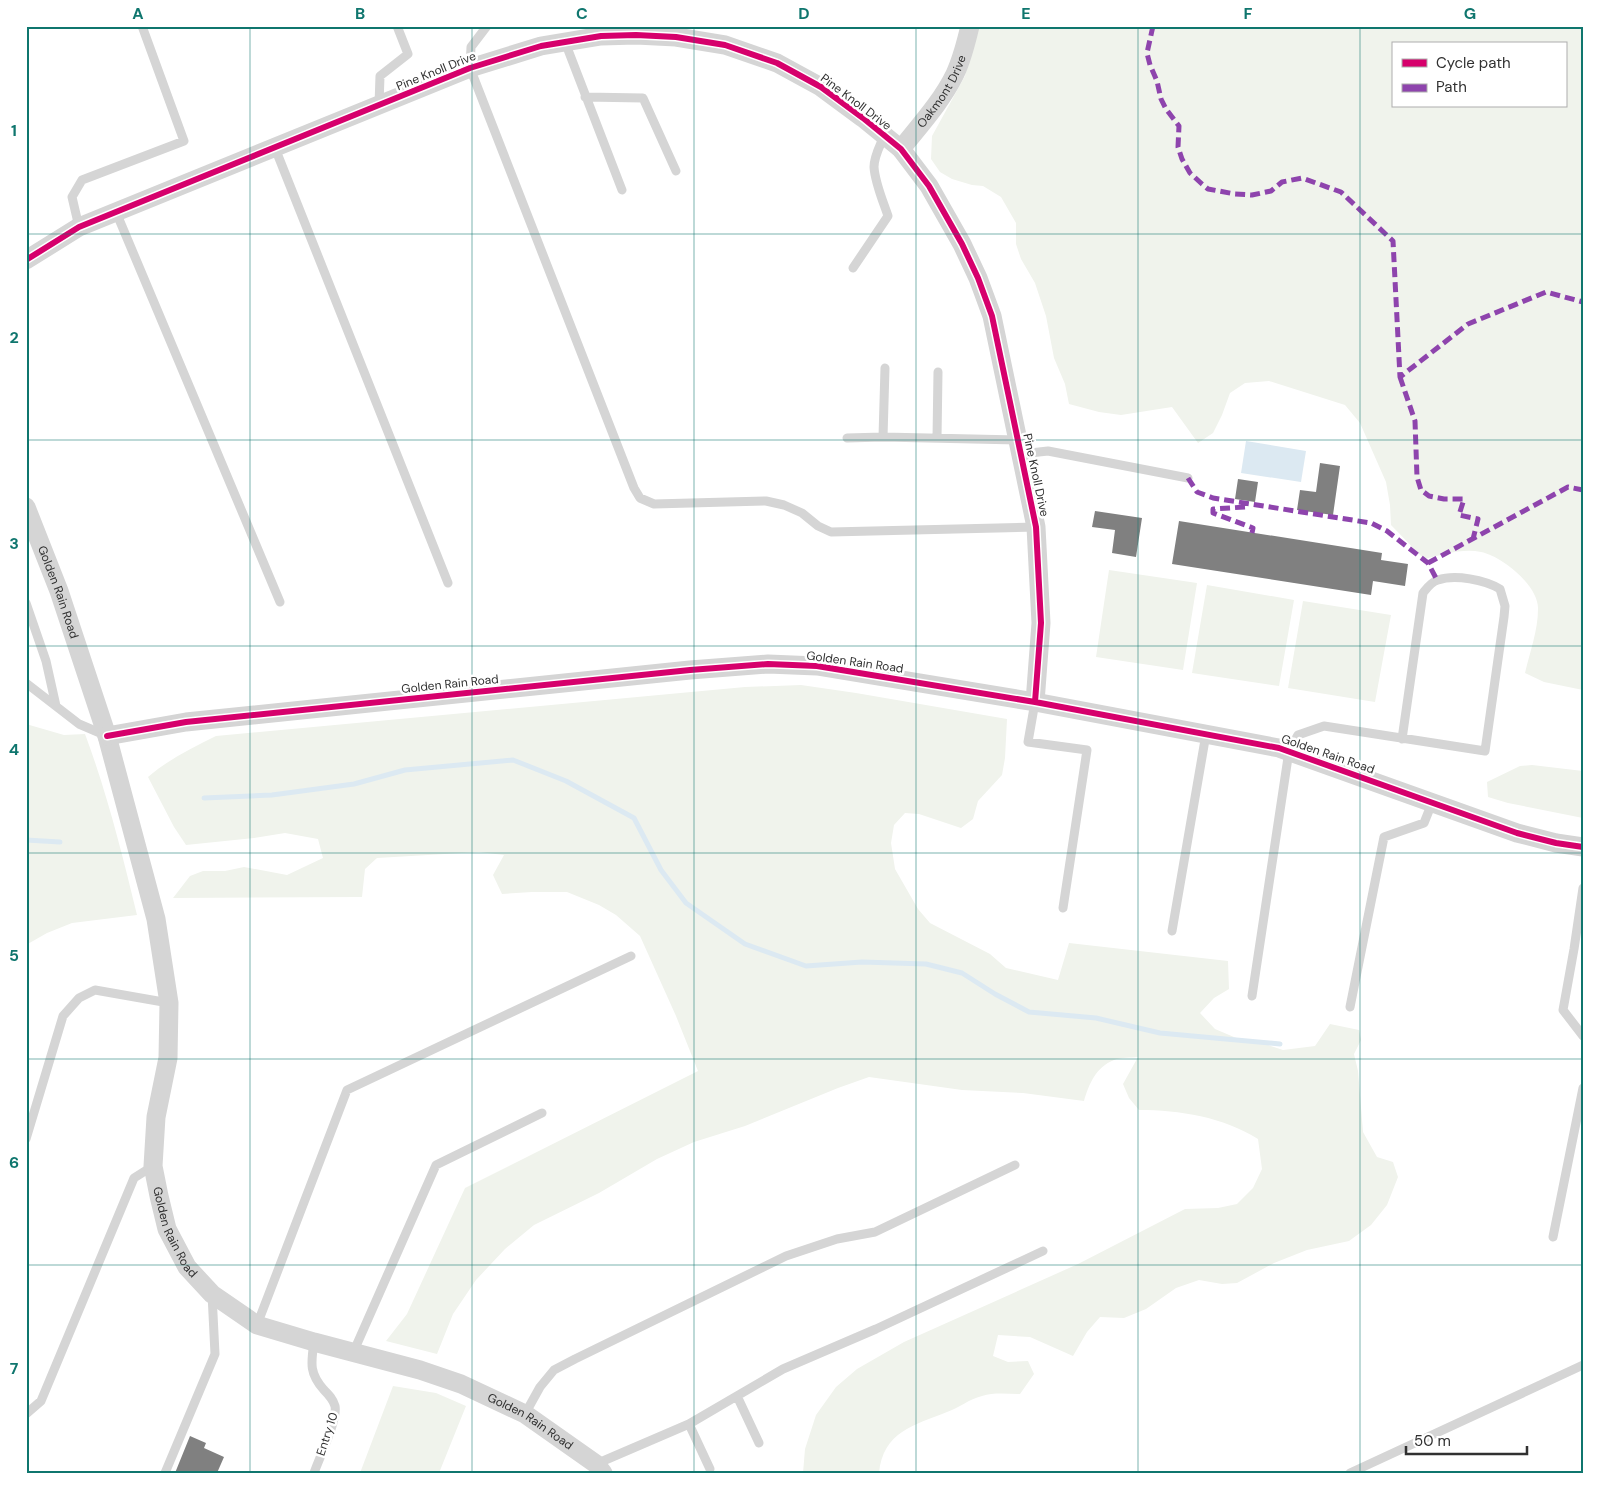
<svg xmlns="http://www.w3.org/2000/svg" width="1609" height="1499" viewBox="0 0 1609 1499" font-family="'DM Sans',sans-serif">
	<rect width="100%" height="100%" fill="#fff"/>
	<path fill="#f0f3ec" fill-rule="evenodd" d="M978 26H1583V690L1544 682 1525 673C1530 652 1538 630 1538 609 1539 586 1502 556 1481 552 1462 548 1443 555 1424 559L1391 525 1390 505 1386 482 1360 423 1345 405 1269 381 1245 383 1230 393 1222 415 1213 433 1198 443 1172 407 1121 415 1099 412 1069 404 1065 384 1054 358 1046 316 1035 283 1021 259 1016 244V223L1001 197 983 186 972 185 952 179 940 172 931 159 932 136 965 76ZM1393 44H1565V106H1393Z
		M1109 570 1197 583 1183 670 1096 657Z
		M1207 585 1294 600 1279 686 1192 673Z
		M1303 601 1391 615 1375 702 1288 688Z
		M801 685 856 693 1007 719 1005 758 1002 775 978 801 973 819 961 828 919 814 905 813 894 825 891 843 895 869 918 909 930 923 990 954 1006 968 1058 980 1069 943 1228 961 1229 989 1214 998 1200 1013 1215 1029 1241 1040 1265 1044 1283 1050 1315 1046 1330 1024 1359 1030 1361 1040 1354 1054 1358 1071 1363 1132 1377 1157 1393 1162 1398 1177 1387 1205 1371 1225 1349 1241 1307 1250 1274 1263 1237 1283 1222 1284 1199 1280 1176 1288 1146 1309 1124 1318 1100 1317 1087 1332 1073 1356 1030 1337 998 1335 993 1356 1008 1362 1028 1361 1034 1374 1020 1394C1008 1394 994 1392 982 1396 969 1399 959 1408 947 1412 914 1425 883 1432 879 1473H803L805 1449 816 1415 836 1387 857 1369 904 1342 1078 1264 1185 1209 1218 1208 1237 1204 1253 1188 1262 1169 1258 1139C1223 1117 1180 1110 1139 1110L1129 1098 1123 1084 1138 1057C1131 1058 1121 1057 1114 1060 1096 1067 1089 1084 1084 1101L1023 1093 962 1090 869 1077 838 1088 745 1126 694 1142 657 1159 599 1193 534 1225 505 1249 476 1280 453 1314 437 1354 386 1341 407 1314 465 1188 698 1071 676 1016 640 936 616 915 599 905 567 892H532L502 894 493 875 504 855 479 852 377 858 365 869 362 897 173 898 190 876 203 871H225L244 867 287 875 323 858 318 839 285 833 254 838 186 845 174 827 148 777C169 759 192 748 216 736L745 687Z
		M26 724 64 735 85 734C107 793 122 853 137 915L72 923 47 933 26 945Z
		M1532 765 1583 771V818L1508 803 1488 797 1487 782 1520 766Z
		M393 1386 436 1393 466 1406 439 1473H360Z"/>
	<path fill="#dce9f2" d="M1246 441 1306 451 1301 482 1241 473Z"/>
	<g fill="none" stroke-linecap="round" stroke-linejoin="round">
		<path stroke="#dce9f2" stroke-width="5" d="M204 798 272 795 354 784 405 770 513 760 566 781 634 818 661 870 686 903 745 944 806 966 862 962 926 964 962 973 995 994 1029 1012 1096 1018 1160 1033 1280 1044
			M26 840 60 842"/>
	</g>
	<path fill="#808080" d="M1320 463 1340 466 1333 515 1297 510 1300 490 1316 492Z
		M1238 479 1258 482 1255 502 1235 499Z
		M1095 511 1142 518 1136 557 1112 553 1115 530 1092 527Z
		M1179 521 1382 553 1381 560 1408 564 1405 586 1373 581 1371 595 1172 564Z
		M190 1436 206 1443 204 1448 224 1457 217 1473H175Z"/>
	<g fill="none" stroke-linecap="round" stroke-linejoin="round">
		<path stroke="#d5d5d5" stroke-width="9" d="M487 26 471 47 470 68 634 488 640 498 654 504 766 501 784 505 802 513 818 526 831 532 1036 527
			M565 42 622 190
			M585 97 643 98 676 171
			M379 105 380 76 408 54 397 26
			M275 148 448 583
			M116 212 280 602
			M79 227 72 197 82 180 184 141 142 26
			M853 268 888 216C883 201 875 183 874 167 874 156 880 146 884 136
			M885 368 883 437 1018 440
			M847 438 883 437
			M937 438 938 372
			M1021 454 1048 451 1188 478
			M26 603 46 661 56 706
			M26 683 79 724 107 736
			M1035 702 1028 742 1087 750 1063 908
			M1583 888 1574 949 1563 1010 1583 1036
			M1172 931 1206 734
			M1252 996 1289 751 1298 735 1324 726 1485 751 1504 617 1505 606 1500 589C1485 580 1455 574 1438 580 1431 582 1427 588 1423 593L1402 739
			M1350 1007 1384 837 1424 823 1432 803
			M26 1139 63 1016 79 998 95 990 169 1003
			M1553 1237 1583 1088
			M257 1325 347 1090 631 956
			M353 1353 436 1165 542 1113
			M737 1396 759 1443
			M26 1414 41 1401 134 1178 153 1166
			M525 1414 540 1387 554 1370 575 1359 786 1256 837 1239 875 1232 1015 1165
			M689 1424 710 1469
			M595 1466 596 1464 689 1424 783 1369 876 1329 1043 1251
			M165 1473 215 1354 212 1294
			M314 1473C319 1458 338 1420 335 1406 333 1399 329 1395 324 1390 309 1373 311 1363 314 1342
			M1350 1473 1583 1365"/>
		<g stroke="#d5d5d5" stroke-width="19">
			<path id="s1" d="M901 149C920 125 942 101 955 74 962 59 966 43 970 26"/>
			<path d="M26 260 79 227 470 68 541 46 601 36 636 35 676 37 725 45 777 63 821 87 863 118 901 149 929 186 962 244 978 278 992 316 1036 527 1041 623 1035 702"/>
			<path id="s2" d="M26 507 59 591 107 736 156 919 169 1003 168 1058 156 1117 153 1166 159 1196 167 1229 187 1267 212 1294 257 1325 314 1342 420 1370 461 1384 525 1414 596 1464 603 1473"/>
			<path d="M107 736 186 722 690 670 768 664 817 666 1035 702 1279 748 1517 833 1556 843 1583 847"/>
		</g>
		<path stroke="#8e44ad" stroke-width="5" stroke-dasharray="10 5" stroke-linecap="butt" d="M1153 26 1147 53 1150 65 1157 81 1161 99 1166 109 1179 126 1178 147 1182 159 1190 173 1202 184 1208 189 1235 194 1252 195 1271 191 1282 182 1302 178 1341 192 1393 241 1400 377 1468 324 1546 292 1583 302
			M1400 377 1415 421 1417 477 1421 490 1429 496 1444 499H1464L1459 515 1478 519 1473 539
			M1188 478 1197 492 1213 498 1371 523 1387 531 1428 563 1437 580
			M1245 507 1213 509V513L1253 528 1252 533
			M1428 563 1568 487 1583 490"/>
		<defs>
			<path id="cycleway" d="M26 260 79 227 470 68 541 46 601 36 636 35 676 37 725 45 777 63 821 87 863 118 901 149 929 186 962 244 978 278 992 316 1036 527 1041 623 1035 702
				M107 736 186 722 690 670 768 664 817 666 1035 702 1279 748 1517 833 1556 843 1583 847"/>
		</defs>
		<use href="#cycleway" stroke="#fff" stroke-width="9"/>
		<use href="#cycleway" stroke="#d6006c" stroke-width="6"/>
	</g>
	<path fill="none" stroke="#0f766e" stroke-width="1" stroke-opacity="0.55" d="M250 26V1473M472 26V1473M694 26V1473M916 26V1473M1138 26V1473M1360 26V1473M26 234H1583M26 440H1583M26 646H1583M26 853H1583M26 1059H1583M26 1265H1583"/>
	<g text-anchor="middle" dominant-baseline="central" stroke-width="5" stroke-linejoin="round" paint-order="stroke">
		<g font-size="12" fill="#313131" stroke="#fff">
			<text transform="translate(436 71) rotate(-22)">Pine Knoll Drive</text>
			<text stroke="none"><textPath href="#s1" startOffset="71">Oakmont Drive</textPath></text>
			<text transform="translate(856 102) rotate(37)">Pine Knoll Drive</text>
			<text transform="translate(1036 475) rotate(78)">Pine Knoll Drive</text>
			<text stroke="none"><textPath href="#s2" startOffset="91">Golden Rain Road</textPath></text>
			<text transform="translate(855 662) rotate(8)">Golden Rain Road</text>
			<text transform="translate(450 684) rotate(-6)">Golden Rain Road</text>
			<text transform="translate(1328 754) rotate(19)">Golden Rain Road</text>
			<text stroke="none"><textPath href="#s2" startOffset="752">Golden Rain Road</textPath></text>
			<text stroke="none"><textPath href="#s2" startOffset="1172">Golden Rain Road</textPath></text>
			<text transform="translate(327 1434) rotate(-72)">Entry 10</text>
		</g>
	</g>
	<rect width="1609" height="1499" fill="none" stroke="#ffffff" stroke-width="55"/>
	<rect x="1392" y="42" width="175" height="65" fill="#ffffff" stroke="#adadad"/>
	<rect x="1402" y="59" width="25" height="8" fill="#d6006c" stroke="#adadad"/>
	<text x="1436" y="68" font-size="15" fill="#313131">Cycle path</text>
	<rect x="1402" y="84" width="25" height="8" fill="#8e44ad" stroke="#adadad"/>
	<text x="1436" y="92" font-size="15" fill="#313131">Path</text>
	<path d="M1406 1446v8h121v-8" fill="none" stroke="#313131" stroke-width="2.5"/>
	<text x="1414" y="1446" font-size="15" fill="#313131" stroke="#ffffff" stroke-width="4" paint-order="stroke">50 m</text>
	<rect x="28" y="28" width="1554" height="1444" fill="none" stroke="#0f766e" stroke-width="2"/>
	<g font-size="16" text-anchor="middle" font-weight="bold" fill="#0f766e">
		<text x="138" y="19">A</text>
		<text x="360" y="19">B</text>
		<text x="582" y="19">C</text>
		<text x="804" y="19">D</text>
		<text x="1026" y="19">E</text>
		<text x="1248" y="19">F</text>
		<text x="1470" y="19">G</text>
		<text x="14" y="136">1</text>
		<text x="14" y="343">2</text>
		<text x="14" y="549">3</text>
		<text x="14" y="755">4</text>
		<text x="14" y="961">5</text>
		<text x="14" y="1168">6</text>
		<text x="14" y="1374">7</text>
	</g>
</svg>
